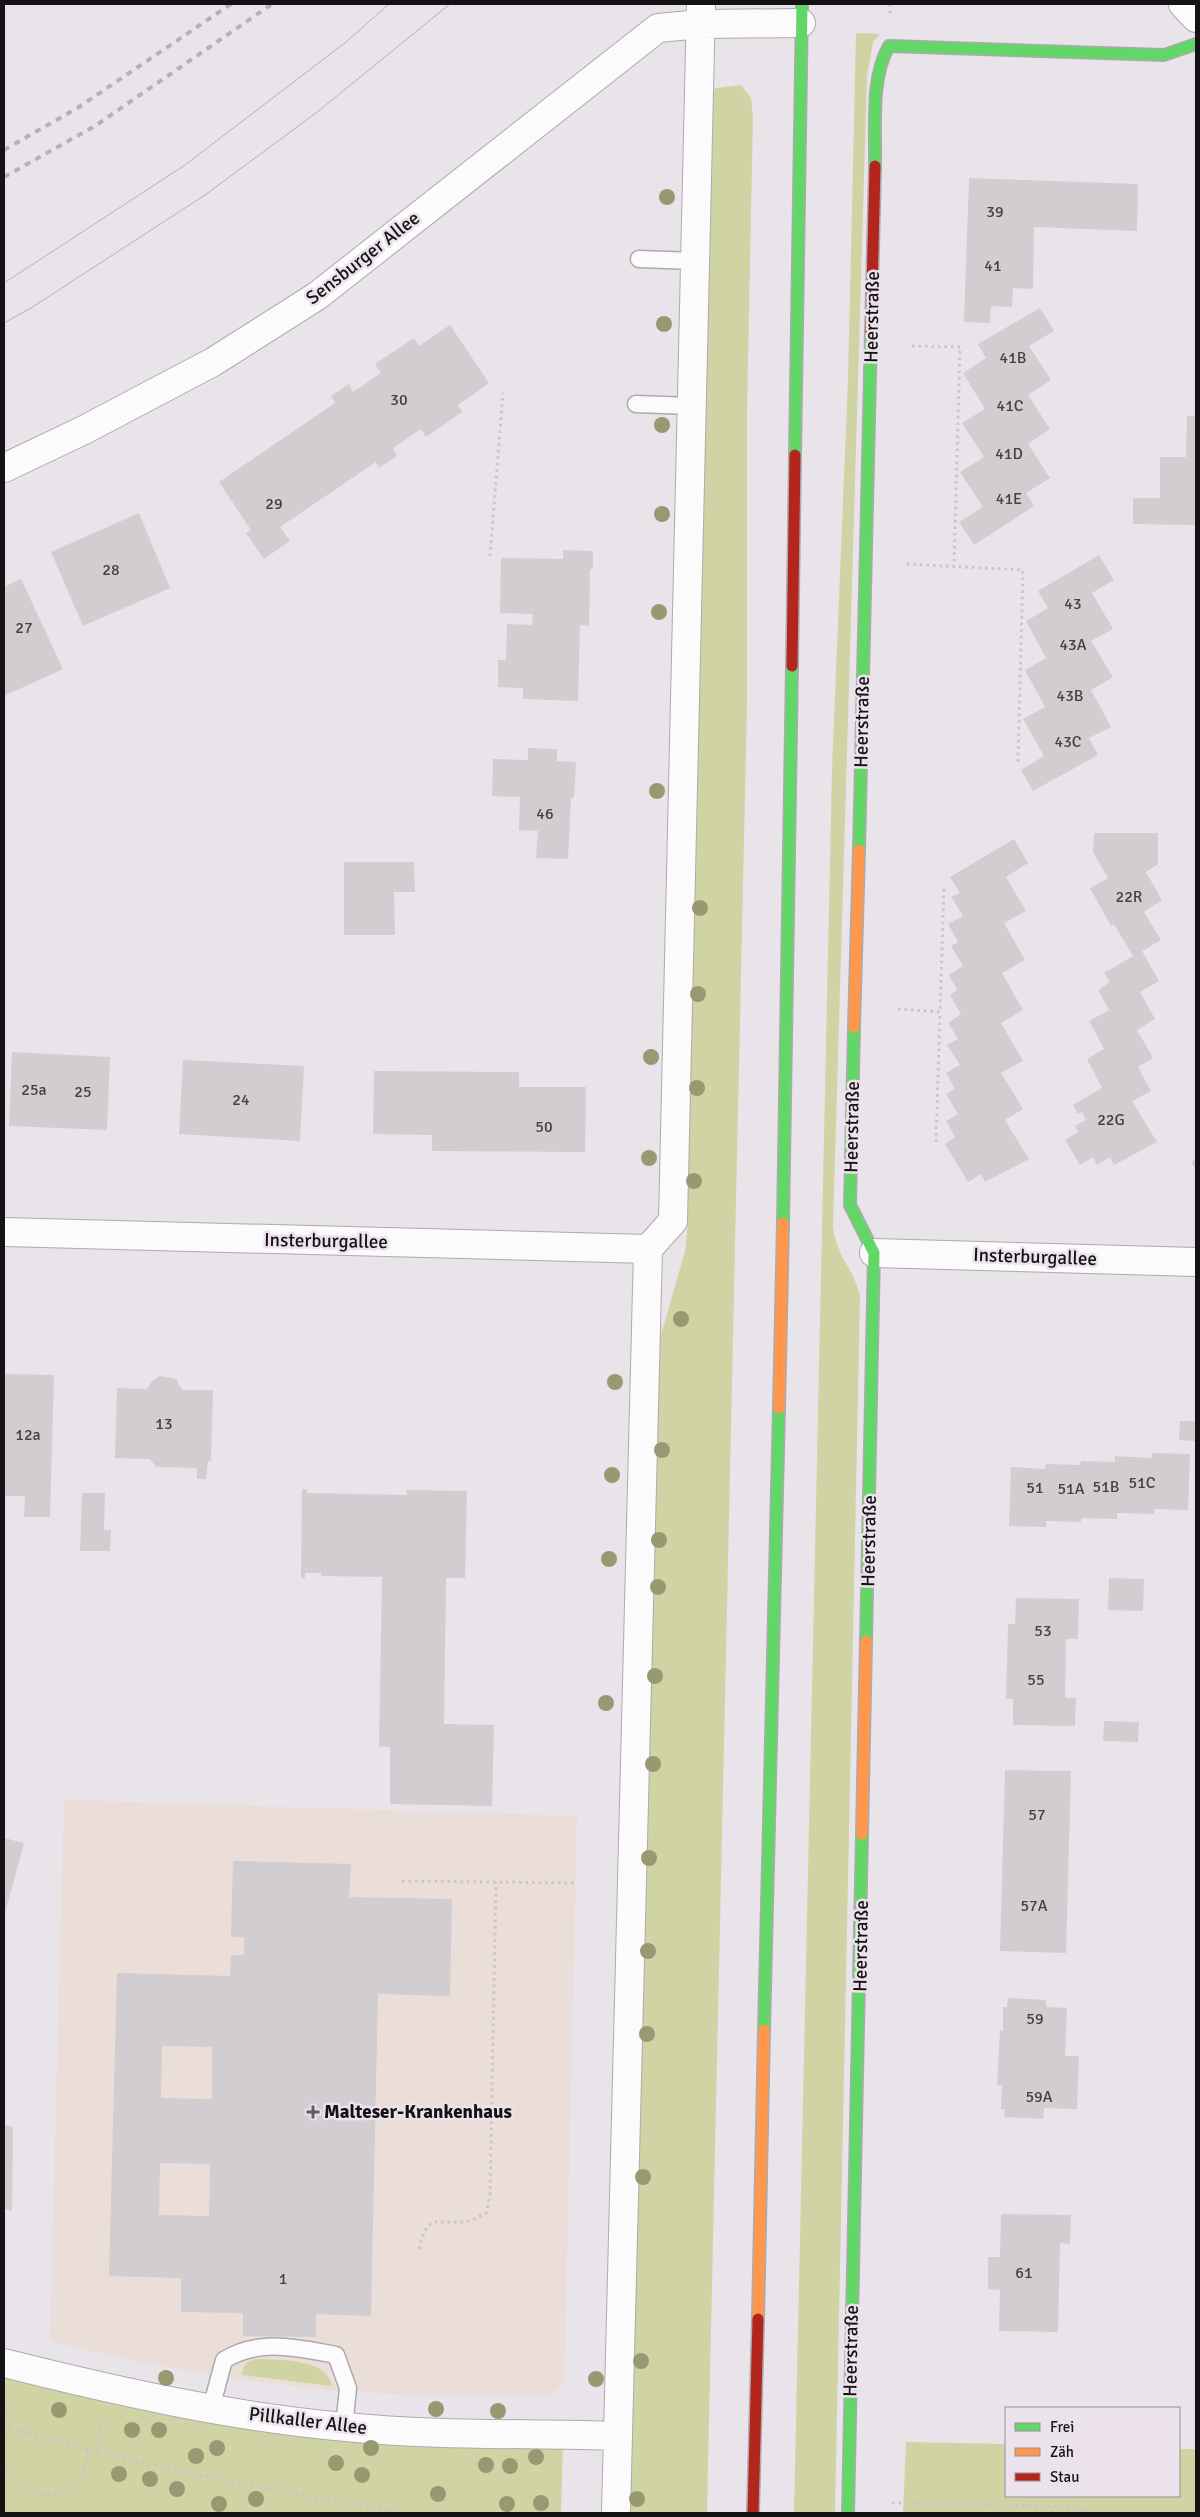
<svg xmlns="http://www.w3.org/2000/svg" width="1200" height="2517" viewBox="0 0 1200 2517" font-family="Signika,sans-serif">
	<rect width="100%" height="100%" fill="#e9e4e9"/>
	<path fill="#ebddd7" d="M64 1800 577 1816 564 2383 550 2396H427L337 2391 242 2380 134 2361 50 2341Z"/>
	<path fill="#d0d4a5" d="M856 33 880 34 873 42 867 77 833 1226C836 1257 854 1268 860 1296L835 2513H794L832 769 848 379Z
		M741 85 751 98 753 116 747 411V704L707 2513H628L657 1349 685 1251 687 1233 711 93 716 88Z
		M257 2359C279 2360 327 2358 332 2386L242 2375C243 2364 247 2361 257 2359Z
		M4 2375 563 2444 561 2513H4Z
		M906 2442 1006 2444V2496H1179V2449H1196V2513H903Z"/>
	<path fill="#d1cdd1" fill-rule="evenodd" d="M969 178 1138 184 1137 231 1034 227 1033 289 1013 288 1012 307 991 306 990 323 964 322Z
		M1040 308 1054 331 1029 346 1051 380 1028 395 1050 429 1028 444 1050 478 1026 493 1034 506 974 545 959 522 983 507 960 472 984 457 962 423 985 409 963 373 986 358 978 344Z
		M450 325 489 383 458 405 462 412 426 437 421 429 393 448 397 456 379 468 376 462 280 527 290 541 264 559 246 533 251 530 219 482 335 403 331 396 349 384 353 392 381 373 375 364 414 338 419 346Z
		M1187 416H1196V525L1133 524V498H1160V457H1186Z
		M139 513 170 588 83 626 51 552Z
		M563 550 593 551V569H590L589 626 580 625 578 701 523 699V688L498 687V660H506L507 624 532 625 533 614 500 613 501 558 563 559Z
		M1099 555 1114 580 1092 593 1113 629 1091 641 1113 677 1091 690 1111 727 1089 738 1098 755 1033 791 1021 770 1044 756 1023 719 1045 707 1025 670 1046 658 1026 621 1048 608 1038 591Z
		M21 579 63 669 4 696V587Z
		M528 748 557 749V761L576 762 574 798H571L568 859 536 858 538 831 519 830 520 797 492 796 493 759 528 760Z
		M1094 833H1158V864L1146 872 1162 900 1144 912 1161 940 1142 951 1159 981 1140 992 1155 1019 1137 1030 1153 1058 1138 1067 1151 1091 1132 1101 1157 1142 1114 1165 1110 1157 1097 1165 1093 1157 1080 1165 1065 1140 1078 1132 1075 1126 1086 1120 1082 1112 1078 1114 1073 1105 1102 1088 1087 1059 1104 1049 1089 1021 1109 1010 1098 990 1110 982 1104 973 1133 956 1114 924 1111 926 1090 888 1108 878 1093 852Z
		M1014 839 1028 863 1006 877 1026 911 1004 923 1025 960 1002 973 1023 1010 1001 1023 1023 1061 1001 1073 1023 1109 1005 1120 1029 1159 985 1182 981 1174 968 1182 945 1144 955 1137 946 1121 958 1114 946 1094 955 1089 946 1073 960 1065 947 1045 958 1039 948 1023 961 1014 950 995 957 990 949 975 963 966 951 946 958 942 948 924 963 916 951 897 960 893 950 877Z
		M344 862H414L415 892H394L395 935H344Z
		M12 1052 110 1057 107 1130 9 1126Z
		M183 1060 304 1066 300 1141 179 1134Z
		M374 1071 519 1072V1087H586L585 1152 432 1151V1135L373 1134Z
		M1196 1159V1170L1191 1162Z
		M4 1374 54 1375 50 1517H24L25 1496H4Z
		M160 1376 176 1379 182 1390H213L211 1461H208L206 1479H197V1468L156 1467 150 1459 115 1458 117 1388 147 1389 152 1381Z
		M1180 1421H1196V1441L1179 1440Z
		M1152 1453 1190 1454 1188 1510 1154 1509V1514L1117 1513V1519L1081 1518V1522L1046 1521V1527L1009 1526 1011 1467 1045 1469 1046 1464 1080 1465 1081 1461 1115 1462V1456L1152 1458Z
		M302 1489H307V1493L407 1495 406 1490 467 1491 465 1578H446L444 1724 494 1725 492 1806 390 1804V1747L379 1746 382 1577 321 1576V1573H305V1578H301Z
		M82 1493H105L104 1530H111L110 1551H80Z
		M1109 1578 1144 1579 1143 1611 1108 1610Z
		M1016 1598 1079 1599 1078 1639H1066L1065 1698H1076L1075 1726 1013 1725V1699H1006L1007 1661 1008 1624H1015Z
		M1104 1721 1139 1722 1138 1742 1103 1741Z
		M1005 1770 1071 1771 1066 1953 1000 1951Z
		M4 1838 24 1843 4 1917Z
		M233 1861 351 1864 349 1897 452 1899 450 1996 378 1994 371 2316 316 2314V2337L243 2336V2313L181 2312V2278L109 2276 117 1973 230 1976 231 1955H244V1937H231ZM162 2046 212 2047V2099L161 2098ZM160 2163 210 2164 209 2216 159 2215Z
		M1008 1998 1046 2000V2007L1067 2008 1065 2056H1079L1077 2109 1044 2108 1043 2119 1004 2117 1005 2109H1001L1002 2085H997L1000 2030 1003 2031V2007H1007Z
		M4 2125 13 2127 12 2211 4 2209Z
		M1001 2214 1071 2215 1070 2244 1060 2243 1058 2332 999 2331 1000 2290 988 2289V2257H1000Z"/>
	<g fill="none" stroke-linecap="round" stroke-linejoin="round">
		<defs>
			<path id="lane" d="M639 259 695 261
				M636 404 692 406
				M211 2408 224 2360C259 2338 298 2348 336 2355L348 2388 344 2427"/>
			<path id="street" d="M1183 4 1196 18
				M4 468 84 430 213 362 317 296 658 28 701 24 801 23
				M4 1232 648 1249
				M874 1253 1196 1262
				M4 2363C116 2391 231 2417 346 2427 436 2436 527 2433 618 2436
				M616 2513 648 1249 673 1221 701 4"/>
			<path id="fast" d="M875 166C876 129 870 78 889 46L1164 55 1196 44
				M795 455 802 4
				M859 850 871 332
				M854 1027 850 1205 874 1253 866 1641
				M783 1223 792 666
				M764 2030 779 1408
				M848 2513 862 1834"/>
			<path id="slow" d="M854 1027 859 850
				M779 1408 783 1223
				M862 1834 866 1641
				M758 2319 764 2030"/>
			<path id="jam" d="M871 332 875 166
				M792 666 795 455
				M753 2513 758 2319"/>
		</defs>
		<use href="#lane" stroke="#adaaad" stroke-width="19"/>
		<use href="#street" stroke="#adaaad" stroke-width="30"/>
		<use href="#fast" stroke="#adaaad" stroke-width="14"/>
		<use href="#slow" stroke="#adaaad" stroke-width="14"/>
		<use href="#jam" stroke="#adaaad" stroke-width="14"/>
		<path stroke="#c8c6c8" stroke-width="3" stroke-dasharray="2.5 4" stroke-linecap="butt" d="M890 13V4
			M912 346 960 347 954 566
			M490 556 503 393
			M907 564 1023 570 1018 762
			M898 1009 940 1012 944 887
			M936 1142 940 1012
			M402 1881 575 1883
			M419 2249C429 2208 438 2227 468 2221 474 2220 481 2215 486 2213L490 2196 496 1882
			M4 2426C133 2465 267 2489 400 2513
			M4 2426 9 2398
			M4 2444 10 2428
			M97 2450 101 2421
			M4 2462C13 2497 57 2507 80 2478 86 2469 87 2458 88 2448
			M892 2503 1053 2506 1098 2513
			M1052 2513 1053 2506"/>
		<use href="#lane" stroke="#fcfbfc" stroke-width="16"/>
		<use href="#street" stroke="#fcfbfc" stroke-width="28"/>
		<use href="#fast" stroke="#63d668" stroke-width="11"/>
		<use href="#slow" stroke="#ff974d" stroke-width="11"/>
		<use href="#jam" stroke="#b3261e" stroke-width="11"/>
		<path stroke="#b4b3b4" stroke-width="1" d="M4 283 185 165 346 42 389 4
			M4 323 31 308 205 195 316 113 450 4"/>
		<path stroke="#b4b3b4" stroke-width="4" stroke-dasharray="6 6" stroke-linecap="butt" d="M4 150 79 107 231 4
			M4 177 95 126 272 4"/>
	</g>
	<g fill="#989972">
		<circle cx="667" cy="197" r="8"/>
		<circle cx="664" cy="324" r="8"/>
		<circle cx="662" cy="425" r="8"/>
		<circle cx="662" cy="514" r="8"/>
		<circle cx="659" cy="612" r="8"/>
		<circle cx="657" cy="791" r="8"/>
		<circle cx="700" cy="908" r="8"/>
		<circle cx="698" cy="994" r="8"/>
		<circle cx="651" cy="1057" r="8"/>
		<circle cx="697" cy="1088" r="8"/>
		<circle cx="649" cy="1158" r="8"/>
		<circle cx="694" cy="1181" r="8"/>
		<circle cx="681" cy="1319" r="8"/>
		<circle cx="615" cy="1382" r="8"/>
		<circle cx="662" cy="1450" r="8"/>
		<circle cx="612" cy="1475" r="8"/>
		<circle cx="659" cy="1540" r="8"/>
		<circle cx="609" cy="1559" r="8"/>
		<circle cx="658" cy="1587" r="8"/>
		<circle cx="655" cy="1676" r="8"/>
		<circle cx="606" cy="1703" r="8"/>
		<circle cx="653" cy="1764" r="8"/>
		<circle cx="649" cy="1858" r="8"/>
		<circle cx="648" cy="1951" r="8"/>
		<circle cx="647" cy="2034" r="8"/>
		<circle cx="643" cy="2177" r="8"/>
		<circle cx="641" cy="2361" r="8"/>
		<circle cx="166" cy="2378" r="8"/>
		<circle cx="596" cy="2379" r="8"/>
		<circle cx="436" cy="2409" r="8"/>
		<circle cx="59" cy="2410" r="8"/>
		<circle cx="498" cy="2411" r="8"/>
		<circle cx="132" cy="2430" r="8"/>
		<circle cx="159" cy="2430" r="8"/>
		<circle cx="217" cy="2448" r="8"/>
		<circle cx="371" cy="2448" r="8"/>
		<circle cx="196" cy="2456" r="8"/>
		<circle cx="536" cy="2457" r="8"/>
		<circle cx="336" cy="2463" r="8"/>
		<circle cx="486" cy="2465" r="8"/>
		<circle cx="510" cy="2466" r="8"/>
		<circle cx="119" cy="2474" r="8"/>
		<circle cx="362" cy="2475" r="8"/>
		<circle cx="150" cy="2479" r="8"/>
		<circle cx="177" cy="2489" r="8"/>
		<circle cx="438" cy="2494" r="8"/>
		<circle cx="256" cy="2499" r="8"/>
		<circle cx="637" cy="2499" r="8"/>
		<circle cx="541" cy="2503" r="8"/>
		<circle cx="219" cy="2504" r="8"/>
		<circle cx="507" cy="2504" r="8"/>
	</g>
	<path fill="#5f5c5f" stroke="#ebe2eb" stroke-width="2" d="M310.5 2104.5h5v5h5v5h-5v5h-5v-5h-5v-5h5z"/>
	<g text-anchor="middle" dominant-baseline="central" stroke-width="5" stroke-linejoin="round" paint-order="stroke">
		<g font-size="16" fill="#444144">
			<text x="995" y="212">39</text>
			<text x="993" y="266">41</text>
			<text x="1013" y="358">41B</text>
			<text x="399" y="400">30</text>
			<text x="1010" y="406">41C</text>
			<text x="1009" y="454">41D</text>
			<text x="1009" y="499">41E</text>
			<text x="274" y="504">29</text>
			<text x="111" y="570">28</text>
			<text x="1073" y="604">43</text>
			<text x="24" y="628">27</text>
			<text x="1073" y="645">43A</text>
			<text x="1070" y="696">43B</text>
			<text x="1068" y="742">43C</text>
			<text x="545" y="814">46</text>
			<text x="1129" y="897">22R</text>
			<text x="34" y="1090">25a</text>
			<text x="83" y="1092">25</text>
			<text x="241" y="1100">24</text>
			<text x="1111" y="1120">22G</text>
			<text x="544" y="1127">50</text>
			<text x="164" y="1424">13</text>
			<text x="28" y="1435">12a</text>
			<text x="1142" y="1483">51C</text>
			<text x="1106" y="1487">51B</text>
			<text x="1035" y="1488">51</text>
			<text x="1071" y="1489">51A</text>
			<text x="1043" y="1631">53</text>
			<text x="1036" y="1680">55</text>
			<text x="1037" y="1815">57</text>
			<text x="1034" y="1906">57A</text>
			<text x="1035" y="2019">59</text>
			<text x="1039" y="2097">59A</text>
			<text x="1024" y="2273">61</text>
			<text x="283" y="2279">1</text>
		</g>
		<g font-size="19" fill="#151215" stroke="#ebe2eb">
			<text transform="translate(363 258) rotate(-38)">Sensburger Allee</text>
			<text transform="translate(872 317) rotate(-89)">Heerstraße</text>
			<text transform="translate(862 722) rotate(-89)">Heerstraße</text>
			<text transform="translate(852 1127) rotate(-89)">Heerstraße</text>
			<text transform="translate(326 1241) rotate(1)">Insterburgallee</text>
			<text transform="translate(1035 1257) rotate(2)">Insterburgallee</text>
			<text transform="translate(869 1541) rotate(-89)">Heerstraße</text>
			<text transform="translate(861 1946) rotate(-89)">Heerstraße</text>
			<text transform="translate(851 2351) rotate(-89)">Heerstraße</text>
			<text transform="translate(308 2421) rotate(7)">Pillkaller Allee</text>
		</g>
		<g font-size="19" font-weight="bold" fill="#151215" stroke="#ebe2eb" text-anchor="start">
			<text x="324" y="2112">Malteser-Krankenhaus</text>
		</g>
	</g>
	<rect width="1200" height="2517" fill="none" stroke="#151215" stroke-width="10"/>
	<rect x="1005" y="2407" width="175" height="90" fill="#ebe2eb" stroke="#958f95"/>
	<rect x="1015" y="2423" width="25" height="8" fill="#63d668" stroke="#958f95"/>
	<text x="1050" y="2432" font-size="15" fill="#151215">Frei</text>
	<rect x="1015" y="2448" width="25" height="8" fill="#ff974d" stroke="#958f95"/>
	<text x="1050" y="2457" font-size="15" fill="#151215">Zäh</text>
	<rect x="1015" y="2473" width="25" height="8" fill="#b3261e" stroke="#958f95"/>
	<text x="1050" y="2482" font-size="15" fill="#151215">Stau</text>
</svg>
